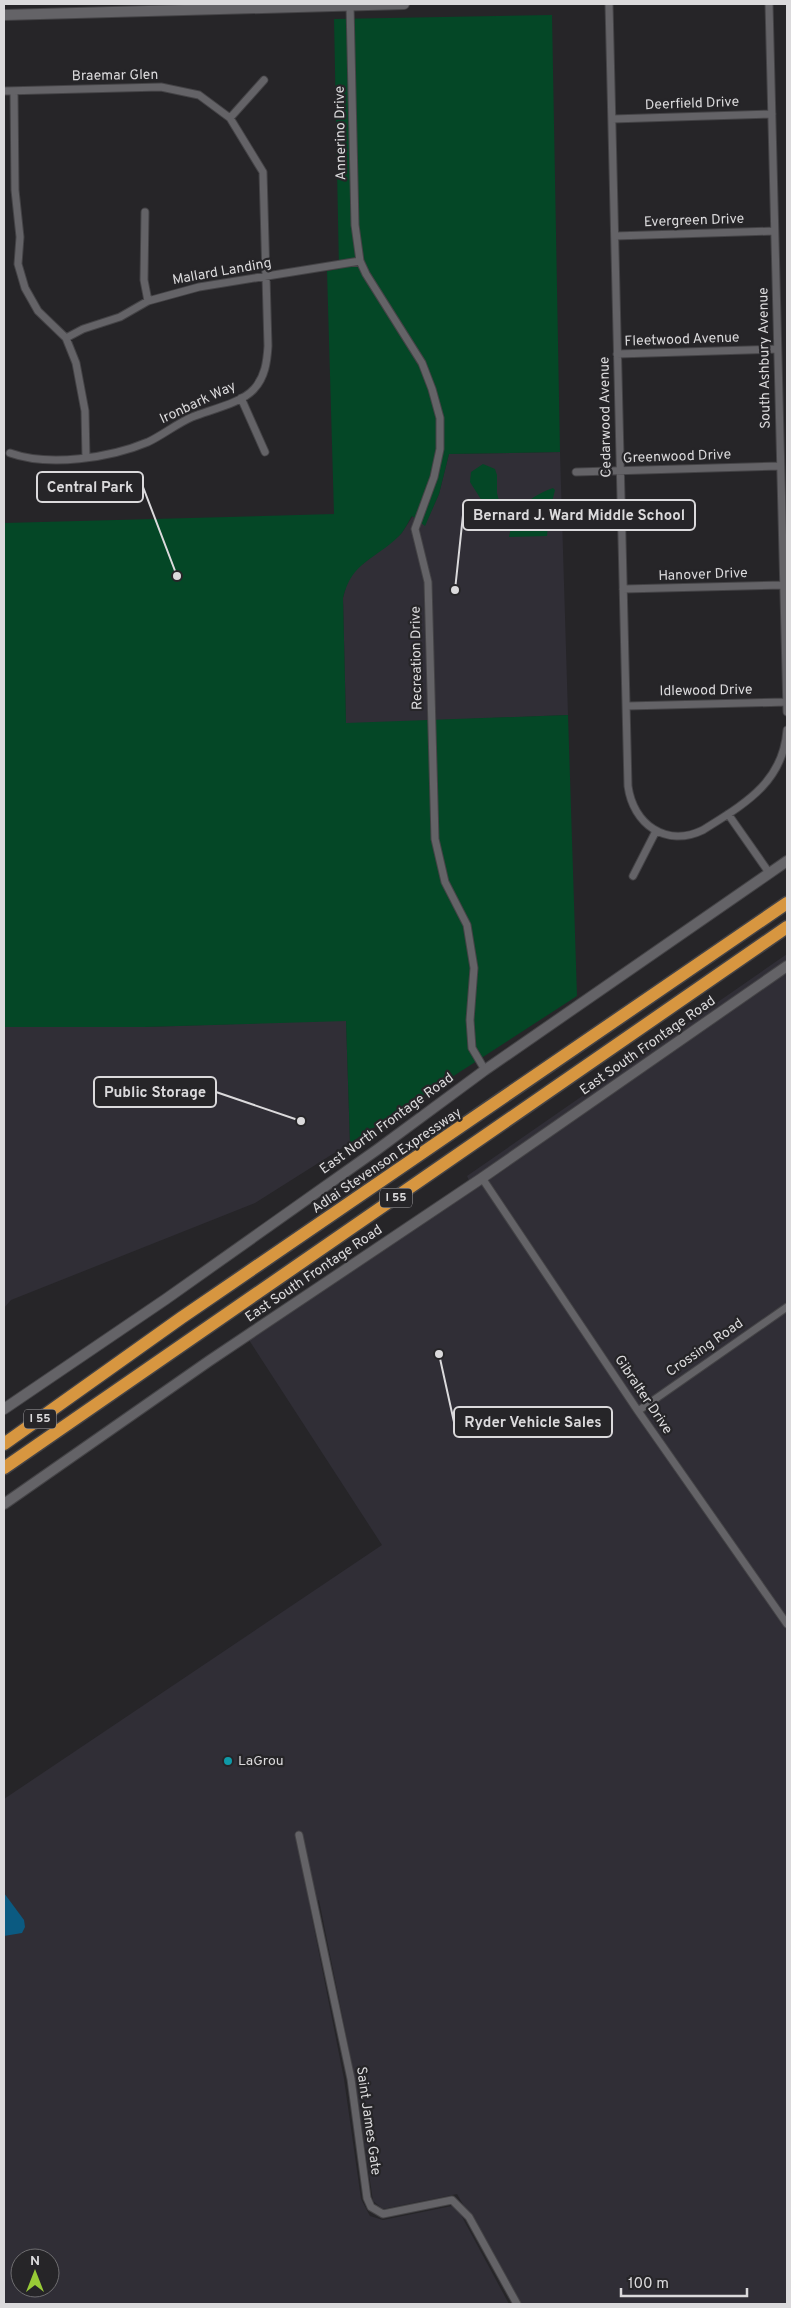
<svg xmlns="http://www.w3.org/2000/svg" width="791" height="2308" viewBox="0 0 791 2308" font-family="Overpass,sans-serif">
	<rect width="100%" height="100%" fill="#262528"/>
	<path fill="#302e36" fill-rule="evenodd" d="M560 452 568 715 346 724 343 598 347 583 355 570 401 534 413 516 425 525 439 494 449 454Z
		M787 954V2304H520L457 2194 383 2209 373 2201 355 2079 319 1900 309 1903 344 2079 361 2199 370 2216 383 2220 452 2206 461 2215 509 2304H4V1799L382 1545 249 1340 473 1189 467 1176ZM20 2258H50V2288H20Z
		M346 1020 350 1143 255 1203 11 1300 4 1308V1027H145Z"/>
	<path fill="#044726" d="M552 15 560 452 449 454 439 494 425 526 412 516C408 522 405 530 399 536 375 560 352 561 343 598L346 723 568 715 577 996 350 1143 346 1021 145 1027H4V523L334 514 327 271 339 269 334 19Z
		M483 464 495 469 497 475V493L499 501H482L470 482 471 472Z
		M553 488 555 490 549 514 547 536 509 537C514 510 528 497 553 488Z"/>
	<path fill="#0b5a81" d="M4 1893 24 1920 25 1927 22 1933 4 1936Z"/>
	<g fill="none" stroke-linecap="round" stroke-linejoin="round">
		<defs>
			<path id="street" d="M609 4 628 786C633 824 666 848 703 830 744 804 783 783 787 730
				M769 4 787 712
				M350 5 355 225 360 261 366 274 422 363 432 389 440 418V449L434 477 415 529 428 582 435 839 445 882 467 925 474 968 470 1020 472 1048 485 1070
				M4 91 161 87 199 95 230 118 263 172 268 346C267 362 265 377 254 389 242 403 209 410 192 417 176 424 163 435 148 442 110 458 49 467 10 453
				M14 91 15 190 20 237 18 264 25 288 38 311 66 338 76 363 85 411 86 458
				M230 118 264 80
				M612 119 772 114
				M145 212 144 280 148 301
				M615 236 774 231
				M66 338 83 329 120 317 148 301 199 287 360 261
				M617 354 777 349
				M241 398 265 452
				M576 472 780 466
				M623 589 783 585
				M627 706 787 702
				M728 814 770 874
				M633 876 656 831
				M482 1178 638 1411 787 1624
				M638 1411 787 1307
				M299 1835 351 2079 367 2198 371 2207 383 2214 452 2200 469 2217 517 2304"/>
			<path id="secondary" d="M4 15 404 4
				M4 1409 166 1299 378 1149 485 1070 787 861
				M4 1504 209 1361 482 1178 787 966"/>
			<path id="highway" d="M4 1444 181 1318 787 903
				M4 1468 787 927"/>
		</defs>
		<use href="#street" stroke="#444346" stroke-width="9"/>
		<use href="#secondary" stroke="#444346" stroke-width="12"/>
		<use href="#highway" stroke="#444346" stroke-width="15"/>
		<use href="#street" stroke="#646367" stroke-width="7"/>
		<use href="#secondary" stroke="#646367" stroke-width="10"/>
		<use href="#highway" stroke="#d79640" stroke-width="12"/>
	</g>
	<circle fill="#0f9aa8" stroke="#262528" stroke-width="2" cx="228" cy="1761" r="5"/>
	<g text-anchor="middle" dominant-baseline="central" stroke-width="4.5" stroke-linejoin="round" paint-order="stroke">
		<g fill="#262528" stroke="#a5a4a6" stroke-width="1">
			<rect x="380" y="1188.5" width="32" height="19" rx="4"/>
			<rect x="24" y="1409.5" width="32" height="19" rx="4"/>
		</g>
		<g font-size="12" font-weight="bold" fill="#dbdadc">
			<text x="396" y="1198">I 55</text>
			<text x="40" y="1419">I 55</text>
		</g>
		<g font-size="14" fill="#dbdadc" stroke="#262528">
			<text transform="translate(115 76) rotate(-1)">Braemar Glen</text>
			<text transform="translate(692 104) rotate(-2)">Deerfield Drive</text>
			<text transform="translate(341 133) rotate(-91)">Annerino Drive</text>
			<text transform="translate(694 221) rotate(-2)">Evergreen Drive</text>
			<text transform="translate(222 272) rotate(-10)">Mallard Landing</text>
			<text transform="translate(682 340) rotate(-2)">Fleetwood Avenue</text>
			<text transform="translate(765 358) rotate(-91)">South Ashbury Avenue</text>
			<text transform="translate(198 403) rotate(-25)">Ironbark Way</text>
			<text transform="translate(606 417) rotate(-91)">Cedarwood Avenue</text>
			<text transform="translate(677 457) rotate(-2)">Greenwood Drive</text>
			<text transform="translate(703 575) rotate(-2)">Hanover Drive</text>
			<text transform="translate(417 658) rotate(-91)">Recreation Drive</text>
			<text transform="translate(706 691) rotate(-1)">Idlewood Drive</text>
			<text transform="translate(648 1046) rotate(-35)">East South Frontage Road</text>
			<text transform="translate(387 1124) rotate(-36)">East North Frontage Road</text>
			<text transform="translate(387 1161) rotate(-34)">Adlai Stevenson Expressway</text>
			<text transform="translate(314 1274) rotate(-34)">East South Frontage Road</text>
			<text transform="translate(705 1348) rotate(-35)">Crossing Road</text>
			<text transform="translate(643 1395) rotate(56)">Gibralter Drive</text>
			<text transform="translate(368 2121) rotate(82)">Saint James Gate</text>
		</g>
		<g font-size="14" fill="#dbdadc" stroke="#262528" text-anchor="start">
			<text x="238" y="1761">LaGrou</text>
		</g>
	</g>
	<path fill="none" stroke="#dbdadc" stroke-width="2" d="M177 576L143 487M455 590L463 515M301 1121L216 1092M439 1354L454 1422"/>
	<g fill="#dbdadc" stroke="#262528" stroke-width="2">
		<circle cx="177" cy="576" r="5"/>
		<circle cx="455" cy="590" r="5"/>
		<circle cx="301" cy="1121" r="5"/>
		<circle cx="439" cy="1354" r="5"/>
	</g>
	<g fill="#262528" stroke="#dbdadc" stroke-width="2">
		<rect x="37" y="472" width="106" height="30" rx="5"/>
		<rect x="463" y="500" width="232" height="30" rx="5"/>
		<rect x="94" y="1077" width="122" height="30" rx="5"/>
		<rect x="454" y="1407" width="158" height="30" rx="5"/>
	</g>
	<g font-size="15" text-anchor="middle" font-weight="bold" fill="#dbdadc">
		<text x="90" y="492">Central Park</text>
		<text x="579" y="520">Bernard J. Ward Middle School</text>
		<text x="155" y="1097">Public Storage</text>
		<text x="533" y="1427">Ryder Vehicle Sales</text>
	</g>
	<rect width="791" height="2308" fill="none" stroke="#dbdadc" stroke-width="10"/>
	<g transform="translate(35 2273)"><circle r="24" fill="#262528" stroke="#6e6d70"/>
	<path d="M0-4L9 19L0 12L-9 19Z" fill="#98cb37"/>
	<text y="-8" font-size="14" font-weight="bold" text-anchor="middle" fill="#dbdadc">N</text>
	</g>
	<path d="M621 2288v8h126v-8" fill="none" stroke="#dbdadc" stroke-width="2.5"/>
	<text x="628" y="2288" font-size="15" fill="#dbdadc" stroke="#262528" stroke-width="4" paint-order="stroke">100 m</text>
</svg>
